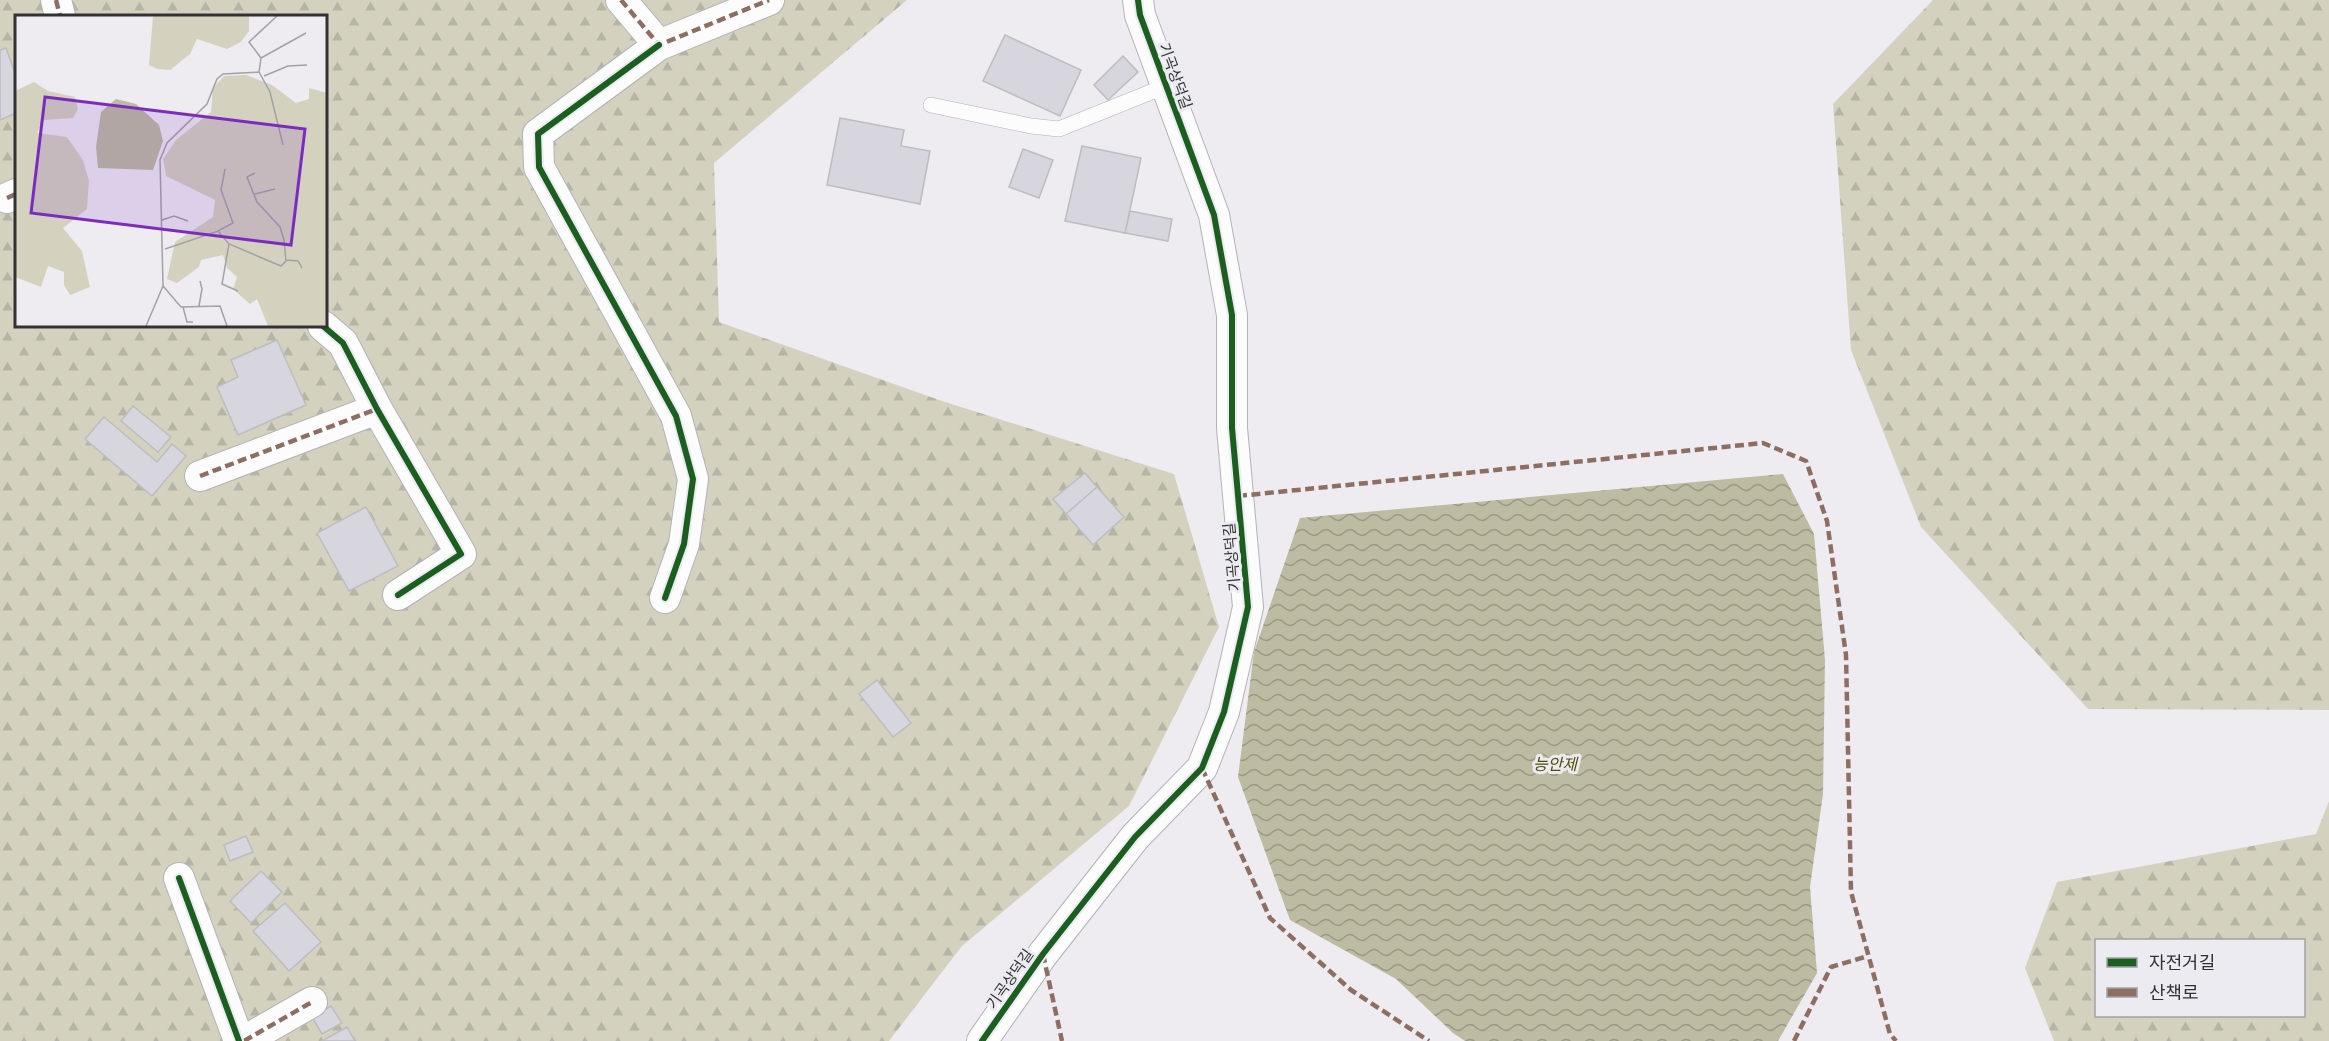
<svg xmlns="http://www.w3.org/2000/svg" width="2329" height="1041" viewBox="0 0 2329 1041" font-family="Figtree,'Noto Sans KR',sans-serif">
	<defs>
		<pattern id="forest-firs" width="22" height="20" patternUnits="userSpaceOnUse" patternTransform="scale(1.5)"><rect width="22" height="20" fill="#d4d2bf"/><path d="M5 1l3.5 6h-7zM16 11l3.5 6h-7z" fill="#b6b5a5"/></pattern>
		<pattern id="water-waves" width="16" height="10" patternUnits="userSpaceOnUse" patternTransform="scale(1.5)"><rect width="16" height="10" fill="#bdbba2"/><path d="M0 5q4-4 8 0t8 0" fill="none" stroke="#9a9985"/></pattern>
	</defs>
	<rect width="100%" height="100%" fill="#eeecf1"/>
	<path fill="url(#forest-firs)" fill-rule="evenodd" d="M0 0H907L714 163 719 322 942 401 1174 474 1219 627 1129 806 962 946 889 1041H0ZM16 16H326V326H16Z
		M1933 0H2329V710L2088 709 1921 527 1851 350 1833 104Z
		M2329 801V1041H2054L2025 968 2057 882 2316 834ZM2304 940V1016H2096V940Z"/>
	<path fill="url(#water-waves)" d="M1783 474 1814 534 1825 660 1823 794 1810 887 1817 973 1778 1041H1465L1453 1033 1396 979 1290 920 1238 777 1254 652 1300 518Z"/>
	<path fill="#d7d5dd" stroke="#bdbcbf" stroke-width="1.5" d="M1005 35 1081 70 1060 116 983 81Z
		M6 48 16 76V113L0 120V50Z
		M1123 56 1138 72 1108 100 1094 85Z
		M840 118 904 130 901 146 930 151 920 204 827 185Z
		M1082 146 1141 158 1125 233 1065 221Z
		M1023 149 1053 160 1039 198 1009 187Z
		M1130 211 1172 219 1168 241 1125 233Z
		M277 340 306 405 238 435 217 387 238 377 231 360Z
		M133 406 171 437 158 452 121 421Z
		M104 417 157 462 172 444 186 456 152 496 85 439Z
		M1085 473 1097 487 1066 514 1053 499Z
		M1097 487 1124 517 1093 545 1066 514Z
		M366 507 398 566 349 591 317 533Z
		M877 680 911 723 893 737 859 694Z
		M246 836 253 852 230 861 224 845Z
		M261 871 282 892 251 923 230 901Z
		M285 903 321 942 289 971 253 931Z
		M331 1006 342 1023 322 1034 312 1017Z
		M347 1027 355 1041H322Z"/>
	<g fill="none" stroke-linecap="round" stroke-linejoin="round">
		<defs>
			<path id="lane" d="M931 105 1031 126 1059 129 1166 86"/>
			<path id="street" d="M56 0 60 16
				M621 0 659 45 769 0
				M659 45 538 134 539 167 676 416 693 479 684 544 665 598
				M7 198 16 194
				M323 326 343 343 377 409 461 554 398 595
				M200 476 377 409
				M179 878 239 1041
				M244 1041 312 1002
				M982 1041 1043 954 1135 837 1202 768 1224 712 1248 607 1232 428V315L1214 215 1140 15 1138 0"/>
		</defs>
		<use href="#lane" stroke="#b3b2b6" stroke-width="16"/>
		<use href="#street" stroke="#b3b2b6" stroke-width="32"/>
		<use href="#lane" stroke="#fcfcfd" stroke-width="15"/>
		<use href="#street" stroke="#fcfcfd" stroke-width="30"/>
		<path stroke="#8d6e63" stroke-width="4.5" stroke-dasharray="9 4.5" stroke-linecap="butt" d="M56 0 60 16
			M621 0 659 45 769 0
			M7 198 16 194
			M200 476 377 409
			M1238 496 1763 443 1806 461 1827 521 1846 655 1851 892 1890 1034 1896 1041
			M1202 768 1270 918 1351 990 1429 1041
			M1043 954 1062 1041
			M244 1041 312 1002
			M1794 1041 1831 967 1868 956"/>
		<defs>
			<path id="cycleway" d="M659 45 538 134 539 167 676 416 693 479 684 544 665 598
				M323 326 343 343 377 409 461 554 398 595
				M179 878 239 1041
				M982 1041 1043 954 1135 837 1202 768 1224 712 1248 607 1232 428V315L1214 215 1140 15 1138 0"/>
		</defs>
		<use href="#cycleway" stroke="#edebf2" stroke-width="10"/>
		<use href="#cycleway" stroke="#1b5e20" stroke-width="6"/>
	</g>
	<g text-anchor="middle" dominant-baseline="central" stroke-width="6" stroke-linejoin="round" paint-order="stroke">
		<g font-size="15" fill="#323134" stroke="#edebf2">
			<text transform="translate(1175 76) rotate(70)">기곡상덕길</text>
			<text transform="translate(1232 557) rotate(-95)">기곡상덕길</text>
			<text transform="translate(1010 979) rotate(-55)">기곡상덕길</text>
		</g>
		<g font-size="16" font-style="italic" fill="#514c08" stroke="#edebf2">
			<text x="1555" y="764">능안제</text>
		</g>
	</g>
	<g transform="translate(15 15)">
		<rect width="312" height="312" fill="#eeecf1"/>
		<path d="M138 1H234V16L226 27 212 34 182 24 175 39 155 55 142 54 134 50ZM231 60 257 70 281 88 294 84V73L312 78V311H253L242 284 235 289 218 274 222 262 212 253 208 240 186 245 184 252 162 268 152 264 160 227 198 202 200 185 151 161 148 144 161 125 196 97 198 73 209 61ZM19 67 33 76 60 82 63 94 58 103 29 105 22 118 52 122 68 145 74 166 72 194 48 213 67 236 75 272 55 280 49 270V257L33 251 26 272 0 262V76Z" fill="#d4d2bf"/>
		<path d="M101 84 121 89 144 110 148 126 138 155 83 153 81 132 86 97Z" fill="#bdbba2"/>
		<path fill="none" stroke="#a3a1a5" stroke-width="1.5" d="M246 43 234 27 262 1M244 57 255 77 268 130M244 57 246 43 291 18M249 61 273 51 292 50M240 179 260 174M147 205 159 201 173 206M203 216 218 208 206 175 210 154M214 229 207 269 223 276M150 234 203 216 214 229 266 251 271 246 269 225 265 212 242 187 232 162 240 158M271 245 283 246 287 253M184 291 187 274 185 266M168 292 172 307H178M131 311 148 271M212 311 205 291 166 292 148 271 145 145 152 128 192 89 202 64 208 59 244 57"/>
		<path fill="#7b2cbf" fill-opacity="0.15" stroke="#7b2cbf" stroke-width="3" d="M30 82 290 114 276 230 16 198Z"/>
		<rect width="312" height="312" fill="none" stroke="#323134" stroke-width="3"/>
	</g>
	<rect x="2095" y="939" width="210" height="78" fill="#edebf2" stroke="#a2a1a6" stroke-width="1.5"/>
	<rect x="2107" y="958" width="30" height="9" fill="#1b5e20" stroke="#a2a1a6" stroke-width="1.5"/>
	<text x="2149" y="969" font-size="18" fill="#323134">자전거길</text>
	<rect x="2107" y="988" width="30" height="9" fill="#8d6e63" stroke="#a2a1a6" stroke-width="1.5"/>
	<text x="2149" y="999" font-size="18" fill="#323134">산책로</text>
</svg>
